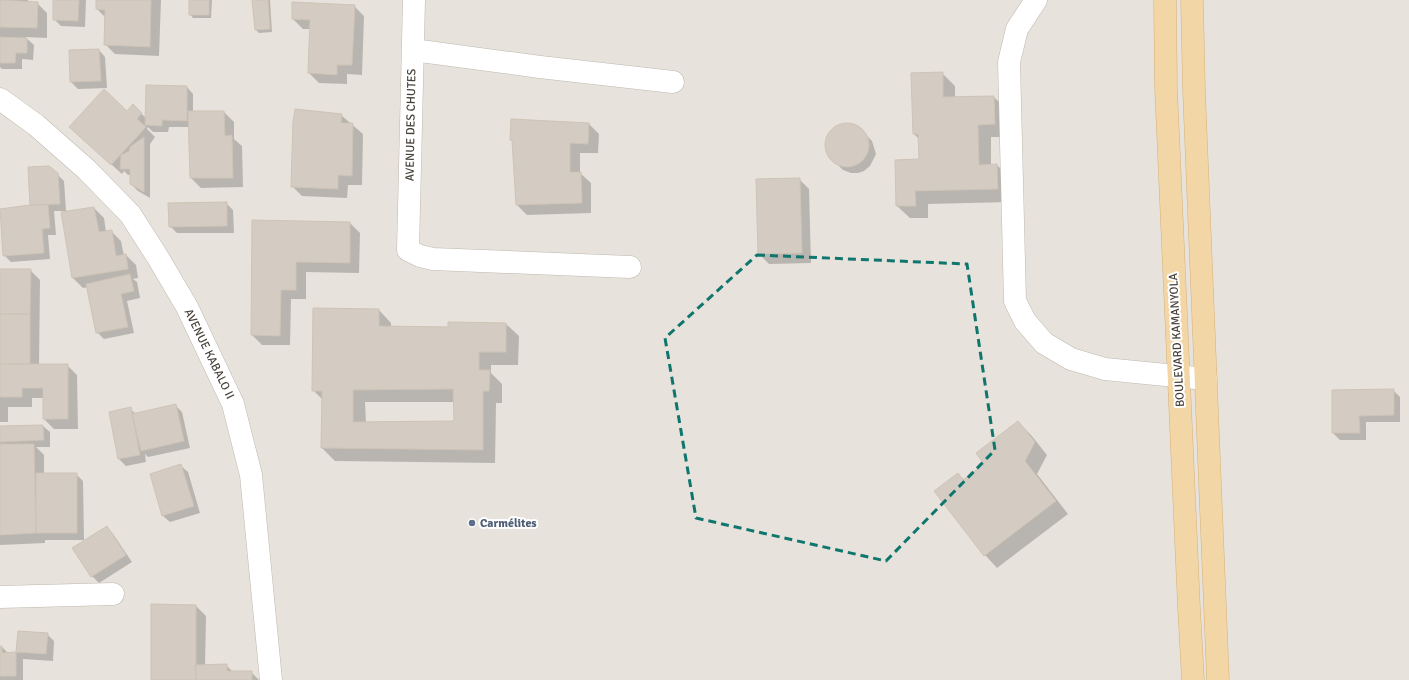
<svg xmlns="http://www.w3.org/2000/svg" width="1409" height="680" viewBox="0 0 1409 680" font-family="Signika,sans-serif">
	<rect width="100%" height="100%" fill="#f4f1ec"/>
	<path fill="#e7e2db" d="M0 0H1409V680H0Z"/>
	<path fill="#0003" fill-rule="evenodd" d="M0 0H28V3H37L47 13V38L25 37 34 45 33 60 22 59V69H2L0 67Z
		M54 0H86L85 27 61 26 54 19Z
		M97 0H161L159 56 115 54 105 44 106 18 97 9Z
		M190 0H212L211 18H193L190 14Z
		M253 0H270L272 32 259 33 256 30Z
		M354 6 364 16 362 75 347 74V84L319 83 309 73 310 29H303L293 19Z
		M99 50 105 57 107 88 78 89 71 82 70 51Z
		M942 73 955 86V98L994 97 1007 110V137H991V166L997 165 1010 178V202L928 204V218H910L897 206 920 160 919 139 914 134Z
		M187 87 193 94V112H224L234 122V139L242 146 243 187 201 188 191 178 190 127H169L168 132H153L148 127 147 129 155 137 150 144V198L138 191 131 184V175H128L124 171 122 174 81 137 127 112 133 106 146 118Z
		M341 115 363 134 362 185H348L347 198 302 196 292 186Z
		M512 120 589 124 599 134 598 153H580V173L591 183V213L527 215 517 205 513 142 511 140Z
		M848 124 854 125 860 129 872 141 876 154 870 166 864 171 858 173H851L843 170 831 158 827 152 826 145 827 138 831 132 841 125Z
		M29 168 57 174 64 181 66 211H54L56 235H48L50 259 11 262 4 255 31 206Z
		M799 179 809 189 811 263 769 264 759 254Z
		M226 203 233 210 234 233H177L170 226Z
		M94 208 104 218 106 232 111 231 121 241 124 256 126 255 136 265 138 278 133 279 137 282 140 298 127 301 134 333 104 339 97 332 88 287 83 288 73 278Z
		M253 221 350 223 360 233 359 273 306 272V299H291L290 345H262L252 335Z
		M0 270H30L40 280 39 365H67L77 375 78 429H54L44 419V398H32V407H8V422H0Z
		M379 310 391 323V328H449L506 324 519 336 518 365H491V373L502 384V403H496L495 463 335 461 322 448 323 400 313 390ZM365 402H454L455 422 366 423Z
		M1393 390 1400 397V422H1366V440H1340L1333 433V391Z
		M175 405 182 412 190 448 148 457 145 454 146 462 126 466 119 459 130 409 136 414Z
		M1018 422 1031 435 1047 455 1037 474 1068 514 997 568 985 555 958 474 964 480 985 464Z
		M43 426 50 432V447H36L44 455V474H76L83 481 84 540H45V543L0 545V427Z
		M181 466 188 472 200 513 170 522 163 516Z
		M107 527 113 534 132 562 99 583 92 576Z
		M152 605 196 606 206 616 205 666 226 665 233 672H251L259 680H152Z
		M19 632 47 634 54 641 53 661 23 659V680H0V647H2L8 653H17Z"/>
	<path fill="#d4ccc2" stroke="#cec3b6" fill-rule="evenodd" d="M0 0 38 2 37 28 0 27Z
		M53 0H79L78 21 53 20Z
		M96 0H151L150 47 104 45 105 10 96 9Z
		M189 0H209V15H189Z
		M252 0H268L270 29 255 30Z
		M292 2 355 5 352 65H337V75L308 73 310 20 292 19Z
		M0 37 27 38V53H16L15 63H0Z
		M99 49 101 81 70 82 69 50Z
		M943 72V97L994 96 995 124 978 125 979 165 997 164 998 189 915 191 916 206H896L895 160 919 159 918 134H913L911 73Z
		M146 85 187 86V121L162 120V126L145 125Z
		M104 89 127 111 133 104 142 113 137 119 146 127 111 165 69 127Z
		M295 109 342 114 341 123H353L352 176 338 175V189L291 187 293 121Z
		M188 111H224L225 136 232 135 233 178H190Z
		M511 119 589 123 588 144 570 143V172H581L582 203 516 205 512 140H510Z
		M825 145a22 22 0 1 1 44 0a22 22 0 1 1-44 0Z
		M144 137V192L130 184V169H120L121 155 129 151 130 147Z
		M49 166 58 173 60 204 30 205 28 167Z
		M800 178 802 253 758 254 756 179Z
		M227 202V226L169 227 168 203Z
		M30 205H48L50 228 42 229 44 253 3 256 0 209Z
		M94 207 99 232 112 230 116 256 126 254 128 269 72 278 61 212Z
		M252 220 350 222V263L296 262V290H281L280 336 251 335Z
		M0 269H31L30 314H0Z
		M130 274 134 291 121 294 128 327 96 333 86 284Z
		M313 308 379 309V326L448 327V322L506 323V352H479V370H490L489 391H483V450L321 448 322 391H312ZM453 389 454 421 353 422V390Z
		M0 314H30V364H0Z
		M0 364H68V419H43V388H22V397H0Z
		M1394 389V415L1359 416 1360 433H1332V390Z
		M176 404 184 441 141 451 132 414Z
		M131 407 140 455 118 459 109 412Z
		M1018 421 1035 442 1025 461 1056 501 984 556 934 491 958 473 963 480 984 464 976 453Z
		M43 425 44 440 0 442V426Z
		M0 444H34L36 533 0 535Z
		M181 464 194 506 162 516 150 474Z
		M36 473H77V533H36Z
		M107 526 126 555 91 577 72 548Z
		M151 604 196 605V680H151Z
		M18 631 48 633 46 654 16 652Z
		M0 646H2V653L16 652V676H0Z
		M227 664V671H252V680H196L195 665Z"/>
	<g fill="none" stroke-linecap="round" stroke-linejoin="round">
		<defs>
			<path id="minor" d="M414 0 408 250 420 256 433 259 630 267
				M1036 0 1017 29 1009 62 1015 301 1025 321 1044 343 1071 359 1105 369 1206 379
				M413 50 540 67 673 82
				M0 99 36 125 86 169 130 214 157 256 187 307 233 404 251 475 271 680
				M0 597 113 594"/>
			<path id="major" d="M1165 0 1166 88 1189 608 1193 680
				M1192 0 1194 91 1218 680"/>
		</defs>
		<use href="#minor" stroke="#bfb8af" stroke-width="23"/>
		<use href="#major" stroke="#d7b177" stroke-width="23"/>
		<use href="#minor" stroke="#fff" stroke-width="22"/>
		<use href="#major" stroke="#f3d6a6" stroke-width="22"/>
	</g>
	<path fill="none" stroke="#0f766e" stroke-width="3" stroke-dasharray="8 5" stroke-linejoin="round" d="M757 255 967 264 995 450 886 561 696 518 665 338Z"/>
	<circle fill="#5c6f8a" stroke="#fff" stroke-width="1.5" cx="472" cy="523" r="4"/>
	<g text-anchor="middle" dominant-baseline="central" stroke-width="4" stroke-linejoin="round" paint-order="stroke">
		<g font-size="12" fill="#48413a" stroke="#fff">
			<text transform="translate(411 125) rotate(-89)">AVENUE DES CHUTES</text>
			<text transform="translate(1177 340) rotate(-93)">BOULEVARD KAMANYOLA</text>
			<text transform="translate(209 354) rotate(64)">AVENUE KABALO II</text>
		</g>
		<g font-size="12" font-weight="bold" fill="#4e5e75" stroke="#fff" text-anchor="start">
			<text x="480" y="523">Carmélites</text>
		</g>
	</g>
</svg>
